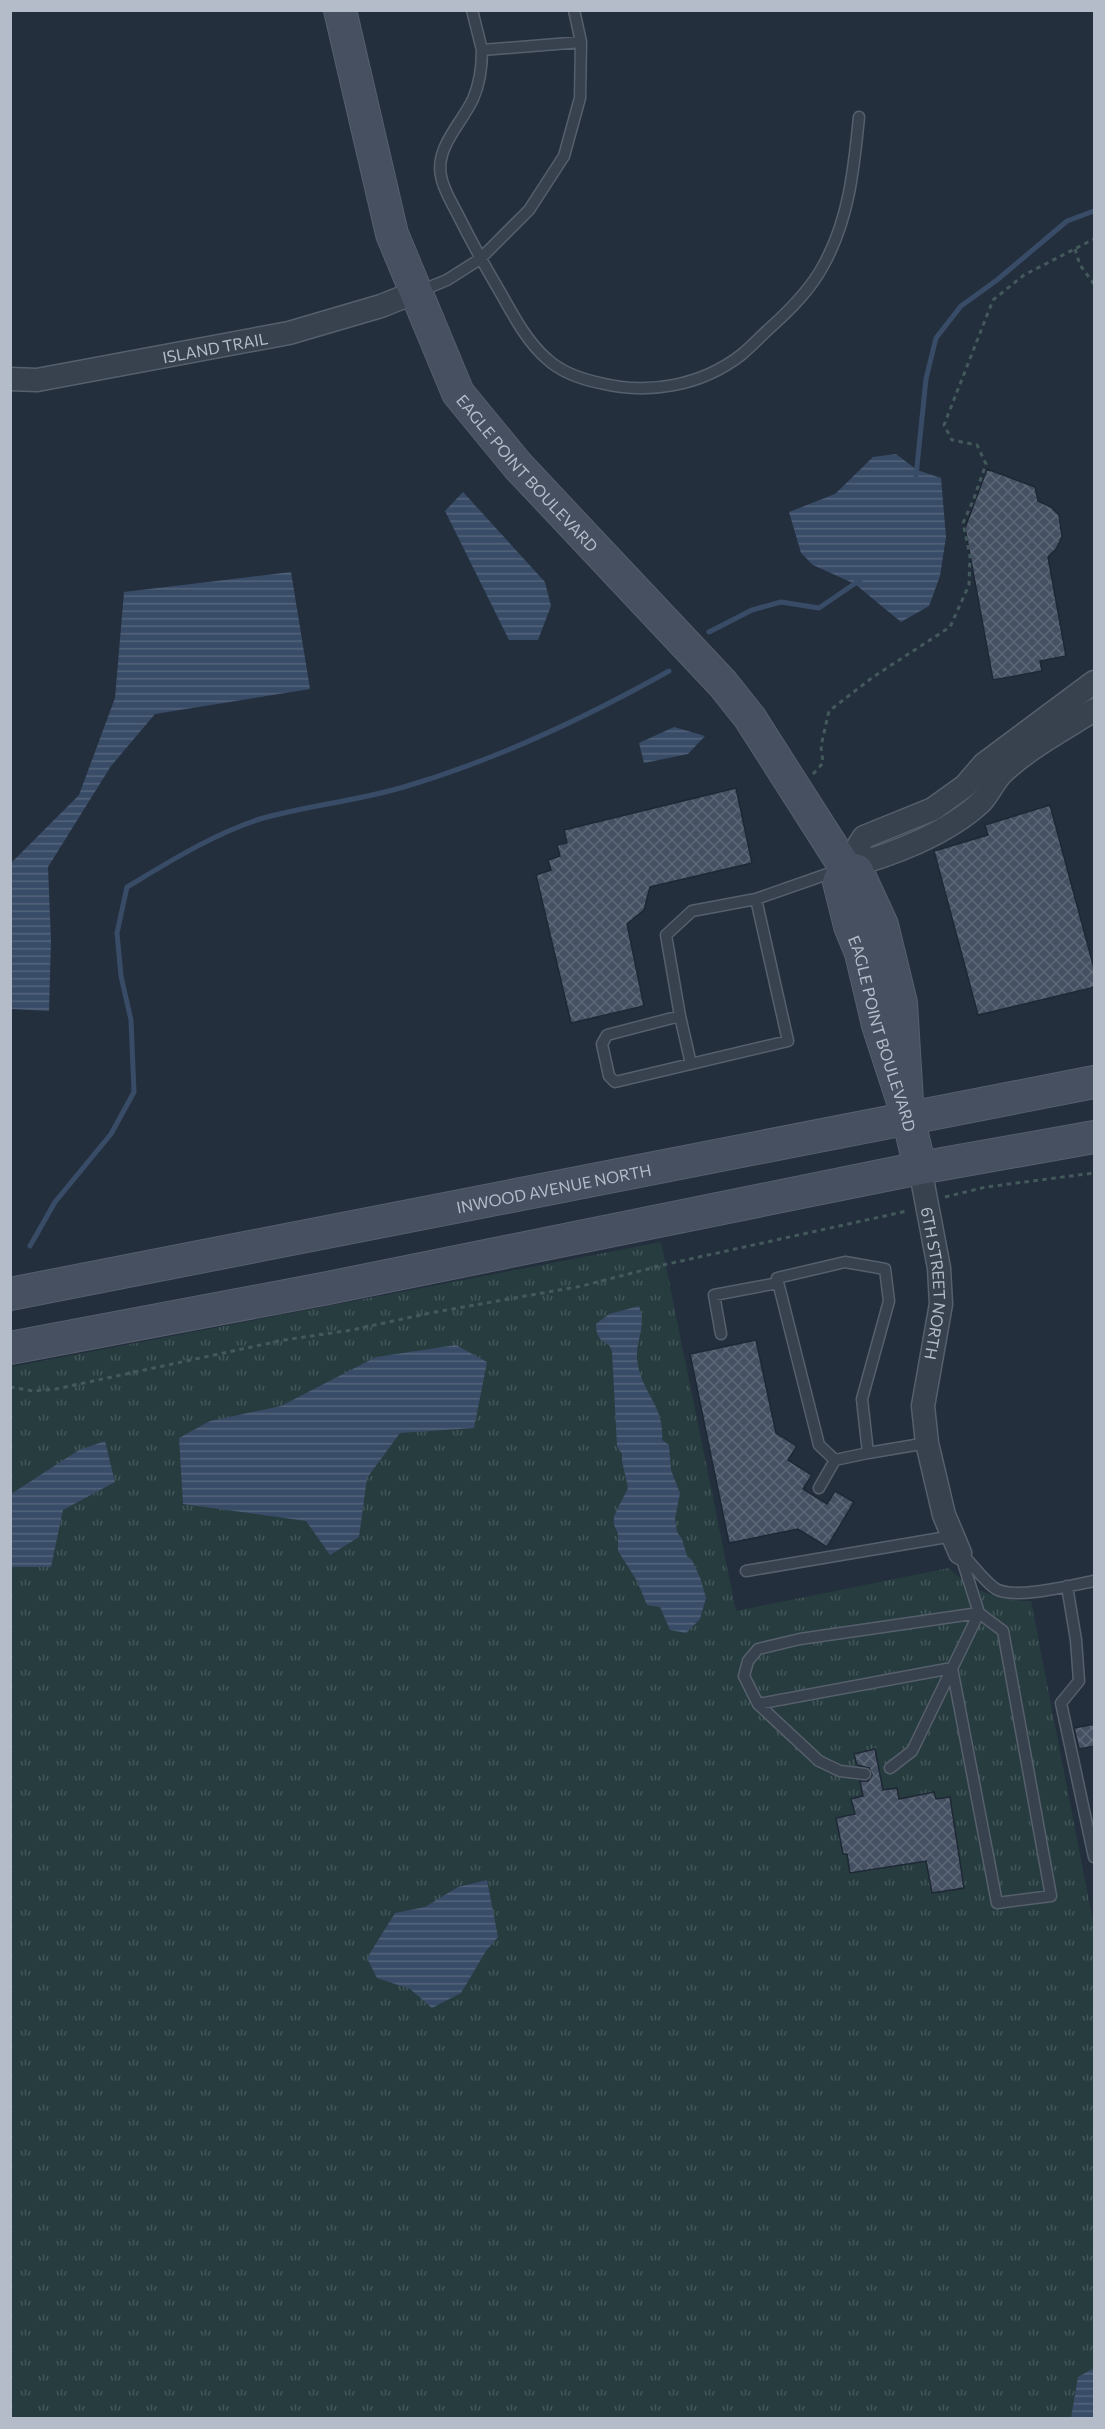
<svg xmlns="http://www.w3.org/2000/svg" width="1105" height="2429" viewBox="0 0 1105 2429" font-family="Commissioner,sans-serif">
	<defs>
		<pattern id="grass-tufts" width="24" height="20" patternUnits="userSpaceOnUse" patternTransform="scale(1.5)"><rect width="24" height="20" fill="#263c3f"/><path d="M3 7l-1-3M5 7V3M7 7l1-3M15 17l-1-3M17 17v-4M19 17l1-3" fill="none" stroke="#435659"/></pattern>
		<pattern id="water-rules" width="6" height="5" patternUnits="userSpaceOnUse" patternTransform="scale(1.5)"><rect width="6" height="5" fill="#394c67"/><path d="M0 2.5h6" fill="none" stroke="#53647b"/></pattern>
		<pattern id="building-cross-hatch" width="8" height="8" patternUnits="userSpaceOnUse" patternTransform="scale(1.5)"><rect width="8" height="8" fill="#455162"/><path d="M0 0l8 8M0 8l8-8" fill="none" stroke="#5d6877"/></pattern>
	</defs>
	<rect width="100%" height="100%" fill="#242f3e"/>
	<path fill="url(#grass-tufts)" d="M661 1242 736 1611 949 1568C969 1590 1001 1602 1031 1601L1094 1927V2418H11V1367Z"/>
	<path fill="url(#water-rules)" d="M896 454 917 470 941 478 946 537 940 576 929 606 901 622 855 584 813 565 801 553 789 512 835 494 873 457Z
		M463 492 545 582 551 606 538 640H509L445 511Z
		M291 572 310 689 155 714 111 766 48 867 51 940 49 1011 11 1009V863L79 795 115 698 124 592Z
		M674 727 705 736 688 754 644 763 639 743Z
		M639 1306C648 1328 633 1342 638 1365 643 1394 665 1407 662 1440L669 1445 671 1470 680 1493 675 1519 677 1532 682 1539 687 1556 692 1560 701 1580 706 1598 700 1619 686 1633 670 1630 660 1607 647 1605 637 1581 618 1551V1534L614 1525V1516L628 1488 622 1461V1454L617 1446 612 1351 609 1345C599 1340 596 1335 596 1324L609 1314Z
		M456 1345 487 1362 474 1428 400 1433 367 1478 359 1537 330 1555 306 1521 183 1504 179 1438 210 1421 281 1406 376 1357Z
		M105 1441 115 1482 63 1510 51 1567H11V1494L79 1450Z
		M487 1880 498 1937 486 1951 461 1993 432 2008 410 1989 377 1978 367 1958 395 1913 425 1907 458 1887Z
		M1094 2368V2418H1071L1078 2377Z"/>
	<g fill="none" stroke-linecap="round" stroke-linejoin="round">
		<path stroke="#394c67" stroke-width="5" d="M916 476 926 379 936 338 961 306 997 280 1067 221 1094 211
			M709 632 752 610 781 602 819 608 860 580
			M30 1246 55 1202 111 1134 134 1092 131 1020 121 976 117 933 127 887C169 862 213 834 260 819 308 805 359 801 407 786 498 759 587 717 669 671"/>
	</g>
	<path fill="url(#building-cross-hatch)" stroke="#1f2835" stroke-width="1.5" d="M987 469 1035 487 1038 501 1051 507 1059 515 1062 537 1056 549 1048 557 1066 656 1040 661 1042 671 993 680 965 528Z
		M736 788 752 863 650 887 644 910 627 924 644 1006 571 1023 536 875 551 870 548 860 560 856 557 845 567 843 564 830Z
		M1050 805 1095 972V987L978 1015 934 851 988 835 985 825Z
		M756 1340 776 1433 797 1446 788 1460 812 1475 803 1489 827 1504 835 1491 854 1502 827 1547 798 1529 729 1543 690 1354Z
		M1095 1724V1746L1079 1749 1074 1728Z
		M875 1749 883 1790 897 1788 899 1799 934 1792 936 1799 950 1797 964 1888 932 1893 926 1861 850 1873 847 1854H843L836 1818 855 1814 851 1799 863 1796 860 1781H868L872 1775 869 1768 857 1765 854 1754Z"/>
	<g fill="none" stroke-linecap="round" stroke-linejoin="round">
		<defs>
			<path id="lane" d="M472 10 482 50
				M581 42 482 50C482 67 480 83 473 99 462 123 435 147 441 176 443 189 451 201 457 213 469 237 482 261 496 285 511 310 524 339 547 359 561 372 581 379 600 383 648 395 701 386 741 355 751 347 761 336 771 327 791 309 810 290 823 266 849 220 854 168 859 117
				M420 291 447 280 480 259 529 210 564 156 580 98 581 42 574 10
				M756 899 788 1041 615 1082 609 1076 602 1044 607 1035 680 1016 666 935 692 911 756 899 836 871
				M680 1016 691 1064
				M845 1262 885 1269 889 1301 862 1399 868 1453 835 1460 819 1445 777 1278Z
				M721 1334 714 1295 778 1283
				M868 1453 927 1443
				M819 1488 835 1460
				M963 1555C973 1565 984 1581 996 1589 1015 1600 1073 1585 1094 1581
				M746 1571 953 1536
				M1067 1586 1076 1640 1079 1681 1061 1703 1094 1857
				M758 1704 952 1668 997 1903 1051 1896 1003 1631 979 1613 912 1751 890 1768
				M865 1774 840 1771 819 1761 758 1704 744 1676 748 1661 758 1649 800 1639 979 1613 960 1553"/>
			<g id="street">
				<path id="s1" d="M10 379 37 380 289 333 381 306 416 292"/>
				<path d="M845 867 864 837 933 809 965 786 984 764 1094 682"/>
				<path d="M845 867C890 856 947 834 981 802 989 793 994 781 1003 772 1030 747 1064 729 1094 710"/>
				<path id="s2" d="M920 1168 939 1268 941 1304 923 1406 927 1443 944 1515 960 1553"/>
			</g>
			<g id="secondary">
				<path id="s3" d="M340 10 392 234 458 393 518 466 723 684 750 718 845 867 857 871 882 925 901 1003 908 1117"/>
				<path id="s4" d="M845 867 839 882 850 926 861 953 878 1025 908 1117 920 1168"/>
				<path id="s5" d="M10 1294 1094 1082"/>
				<path d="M10 1348 328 1288 920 1168 1094 1137"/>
			</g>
		</defs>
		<use href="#lane" stroke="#565f6c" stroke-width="13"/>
		<use href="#street" stroke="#565f6c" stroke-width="25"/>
		<use href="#secondary" stroke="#565f6c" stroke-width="34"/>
		<path stroke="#44595c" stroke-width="3" stroke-dasharray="4.5 4.5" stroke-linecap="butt" d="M1075 249 1080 265 1094 284
			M813 774 823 763 821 746 829 711 873 677 950 627 969 585 970 556 963 523 973 501 986 464 977 445 952 440 944 425 993 300 1024 275 1094 239
			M945 1197 986 1187 1094 1173
			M10 1387 33 1391 56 1389 284 1340 352 1330 430 1313 582 1286 663 1265 907 1211"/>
		<use href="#lane" stroke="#38414e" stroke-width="10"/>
		<use href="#street" stroke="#38414e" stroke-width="22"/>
		<use href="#secondary" stroke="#465061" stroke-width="32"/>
	</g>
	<g text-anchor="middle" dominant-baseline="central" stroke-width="6" stroke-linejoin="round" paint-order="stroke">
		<g font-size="16" fill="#b4bcc9" stroke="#1d2633">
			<text stroke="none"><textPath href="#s1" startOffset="208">ISLAND TRAIL</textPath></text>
			<text stroke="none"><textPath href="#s3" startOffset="508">EAGLE POINT BOULEVARD</textPath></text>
			<text stroke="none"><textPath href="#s4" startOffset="174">EAGLE POINT BOULEVARD</textPath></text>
			<text stroke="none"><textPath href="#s5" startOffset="554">INWOOD AVENUE NORTH</textPath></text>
			<text stroke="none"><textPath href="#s2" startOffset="117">6TH STREET NORTH</textPath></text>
		</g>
	</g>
	<rect width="1105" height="2429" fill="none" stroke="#b4bcc9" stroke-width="24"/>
</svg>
